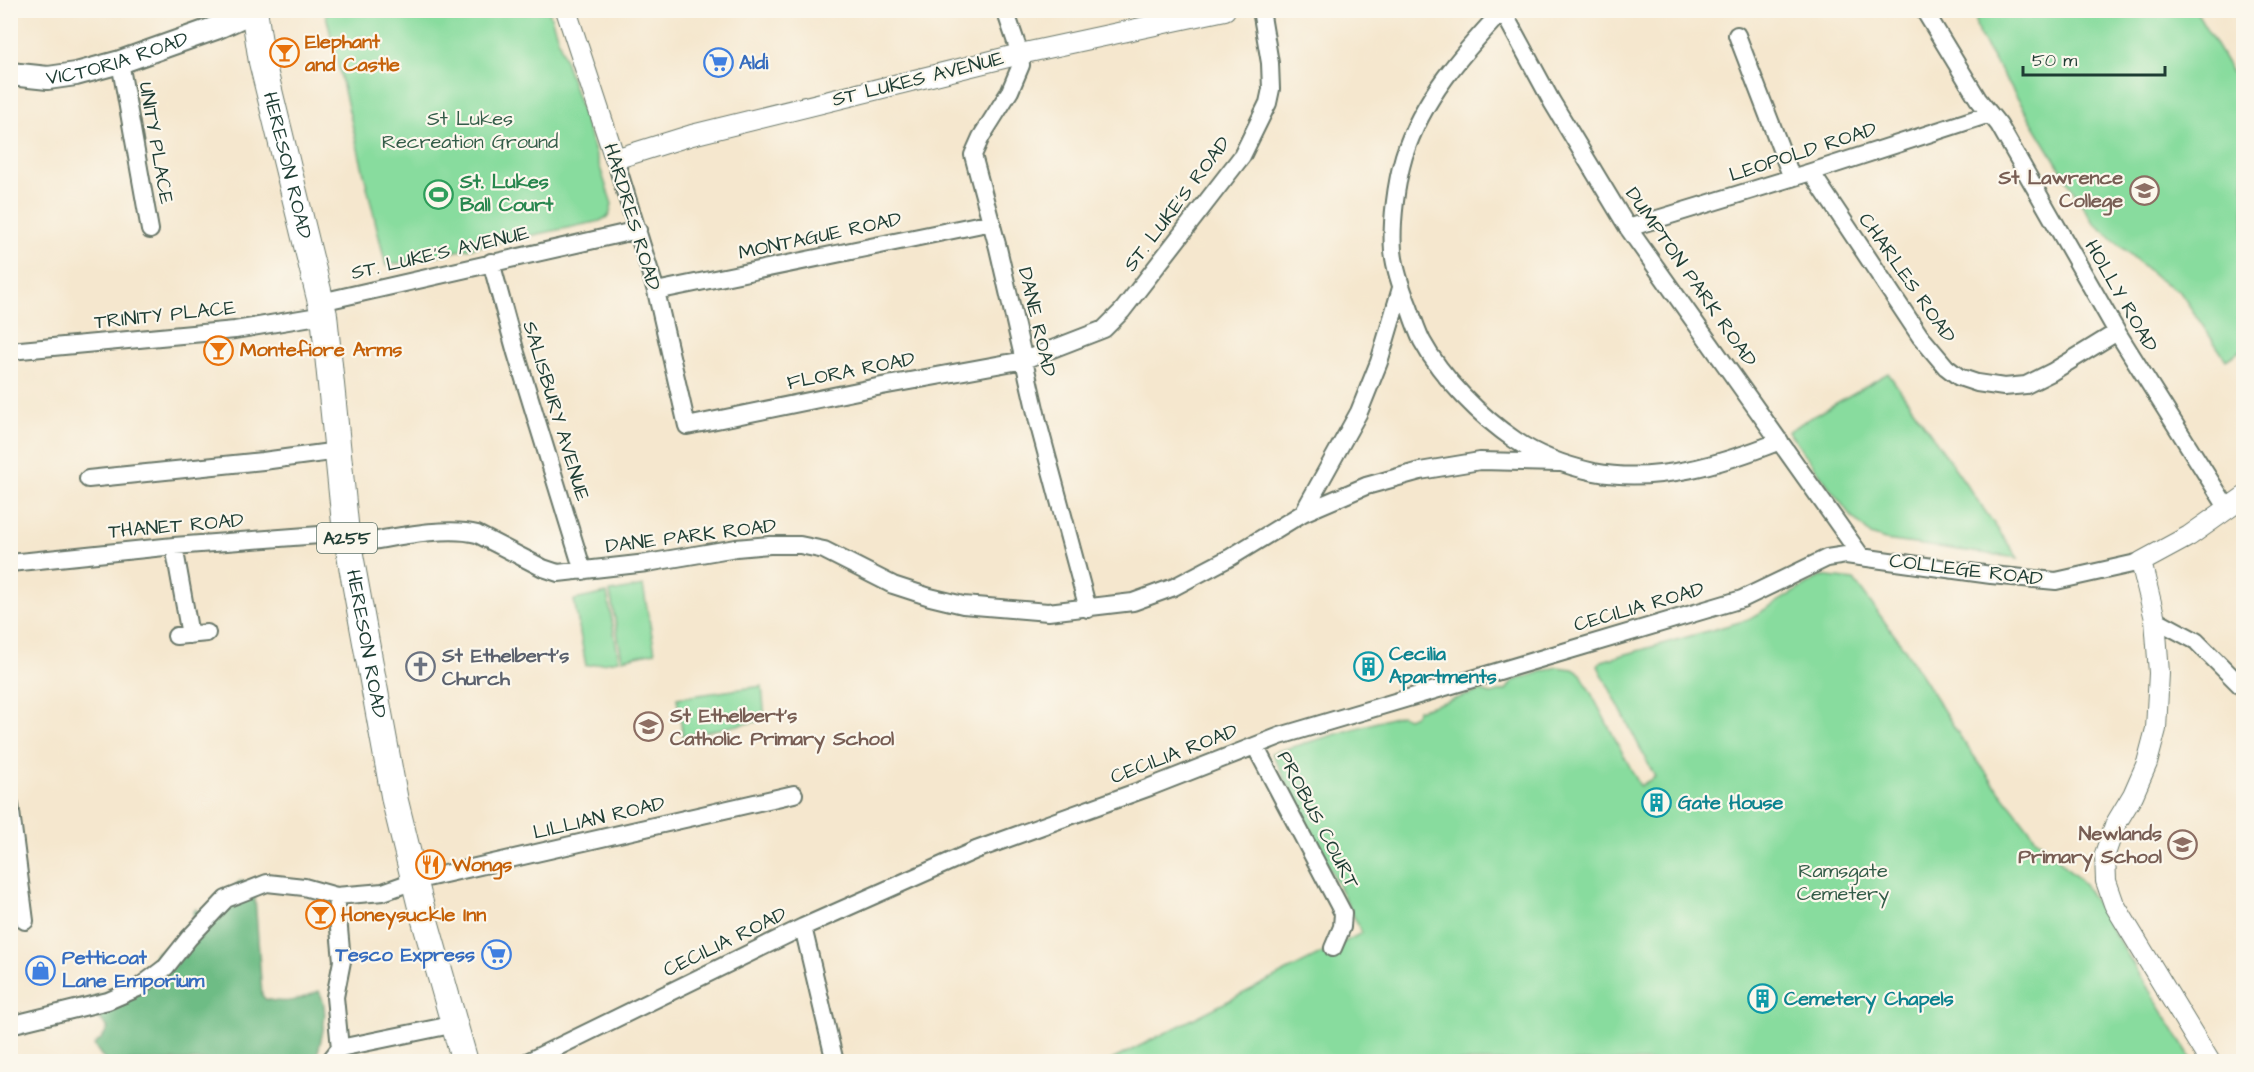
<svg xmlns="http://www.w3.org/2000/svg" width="2254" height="1072" viewBox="0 0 2254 1072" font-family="'Architects Daughter',sans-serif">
	<rect width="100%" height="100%" fill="#fbf7ec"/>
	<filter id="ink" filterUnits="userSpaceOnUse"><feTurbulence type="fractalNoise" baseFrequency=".0167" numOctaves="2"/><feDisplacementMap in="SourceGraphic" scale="12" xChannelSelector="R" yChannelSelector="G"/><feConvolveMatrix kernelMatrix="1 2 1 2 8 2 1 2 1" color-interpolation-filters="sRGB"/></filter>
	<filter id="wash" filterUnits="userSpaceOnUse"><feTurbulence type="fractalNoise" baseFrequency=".008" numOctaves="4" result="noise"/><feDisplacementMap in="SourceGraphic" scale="24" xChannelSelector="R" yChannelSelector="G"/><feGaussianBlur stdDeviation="1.35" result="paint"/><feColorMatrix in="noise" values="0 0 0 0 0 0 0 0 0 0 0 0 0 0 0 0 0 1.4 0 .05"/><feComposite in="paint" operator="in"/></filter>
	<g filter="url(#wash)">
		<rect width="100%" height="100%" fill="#f5e7ce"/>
		<path fill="#88dc9e" stroke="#548c69" stroke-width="1.5" d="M325 11H549L612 204 609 216 600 221 386 266Z
			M1982 11H2196L2243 91 2244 251 2240 254 2244 260 2243 349 2226 360 2180 292 2158 279 2092 221 1979 35C1975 24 1974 18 1982 11Z
			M1888 373 2018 558 1885 540 1871 535 1850 515 1788 431Z
			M1821 576 1854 580 1904 648 1963 741 1997 788 2036 838 2084 884 2193 1061 1108 1062 1362 933 1272 753 1401 715 1408 718 1415 715 1418 710 1481 691 1491 694 1506 690 1513 681 1557 667 1573 669 1581 674 1640 786 1655 777 1598 666 1602 661 1747 620Z
			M643 586 655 652 622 659 610 592Z
			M607 593 619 660 586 666 574 600Z
			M762 686 765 720 683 736 677 698Z"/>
		<path fill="#6ebc85" stroke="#467c5c" stroke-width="1.5" d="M240 881 254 884 262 995 265 999C287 1005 299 1000 319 991 331 1012 321 1038 316 1060L105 1061 94 1045 102 1038 108 1028 100 1019 84 1012 87 999 118 990 132 977 147 970 155 953 178 941 190 927 194 919 193 912 196 909 202 915Z"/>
	</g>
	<g filter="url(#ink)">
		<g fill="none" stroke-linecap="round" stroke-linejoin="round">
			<defs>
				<path id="minor" d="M1005 10 1020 54 1021 65 1010 91 981 137 973 155 998 248 1039 426 1088 609
					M1502 10 1552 102 1628 228 1861 556
					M1924 10 1978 99 1999 125 2117 332 2228 509
					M1502 11C1462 54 1422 99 1404 156 1396 183 1391 223 1393 251 1395 270 1402 290 1409 307 1413 319 1417 331 1422 341 1442 378 1481 417 1515 440 1538 456 1567 466 1594 472 1657 484 1722 464 1780 441
					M1737 35 1792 178
					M120 62 150 230
					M615 159 656 291 687 426 882 386 1024 360 1104 329 1122 311 1242 156 1268 103 1271 89 1270 63 1261 10
					M1811 172 1920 336 1946 367 1959 377 1977 383 2004 387 2026 385 2052 372 2117 332
					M1628 228 1811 172 1990 114
					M491 262 516 353 583 571
					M656 291 992 222
					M321 302 638 230
					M10 351 235 330 324 315
					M88 479 263 461 338 451
					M1303 513 1359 412 1379 362 1401 288
					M348 545C384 540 443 525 477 534L543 568 558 573 647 563 736 548 770 545H800L824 550 893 585 930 597 963 605 1048 612 1133 602 1174 587 1231 557 1303 513 1366 486 1420 471 1480 461 1558 463
					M174 546 190 635
					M10 563 174 546 346 533
					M2155 619 2196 641 2244 689
					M176 636 207 633
					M1255 746 1343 913 1342 927 1333 948
					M10 804 25 921
					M336 896 342 961 335 997 340 1048
					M803 927 835 1062
					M10 1025 108 1001 138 988 166 967 189 938 226 899 267 883 304 887 336 896 383 892 414 881 794 794
					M329 1062 340 1048 456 1024
					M527 1062 803 927 976 850 1150 787 1280 736 1742 599 1827 558 1846 555 1991 575 2056 581 2141 562"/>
				<path id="tertiary" d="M566 10 615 159 692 135 1020 54 1225 10
					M2210 1062 2114 904 2106 881 2105 854 2115 825 2133 795 2147 763 2156 729 2159 673 2155 619 2141 562 2189 536 2244 497"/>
				<g id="secondary">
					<path id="s1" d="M10 74 48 78 76 74 120 62 216 28 254 11"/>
				</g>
				<g id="primary">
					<path id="s2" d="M254 10 262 62 324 315 346 533 395 801 420 903 465 1062"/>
				</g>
			</defs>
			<use href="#minor" stroke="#6a786a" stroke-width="20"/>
			<use href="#tertiary" stroke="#6a786a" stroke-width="22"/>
			<use href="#secondary" stroke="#6a786a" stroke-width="26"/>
			<use href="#primary" stroke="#6a786a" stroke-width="28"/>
			<use href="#minor" stroke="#fff" stroke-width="16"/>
			<use href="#tertiary" stroke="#fff" stroke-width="20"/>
			<use href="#secondary" stroke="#fff" stroke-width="22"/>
			<use href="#primary" stroke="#fff" stroke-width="26"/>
		</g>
	</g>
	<defs>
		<symbol id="bar-ring" viewBox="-11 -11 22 22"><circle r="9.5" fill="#fbf7ec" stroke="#e8710a" stroke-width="1.5"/><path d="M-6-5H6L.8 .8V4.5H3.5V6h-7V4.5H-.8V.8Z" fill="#e8710a"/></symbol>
		<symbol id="supermarket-ring" viewBox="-11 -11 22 22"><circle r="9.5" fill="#fbf7ec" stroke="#3f7fe0" stroke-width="1.5"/><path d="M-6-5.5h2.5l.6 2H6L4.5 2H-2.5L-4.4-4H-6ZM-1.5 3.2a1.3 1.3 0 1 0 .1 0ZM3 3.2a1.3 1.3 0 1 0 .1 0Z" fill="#3f7fe0"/></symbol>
		<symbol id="school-ring" viewBox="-11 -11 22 22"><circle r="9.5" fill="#fbf7ec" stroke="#8d6e63" stroke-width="1.5"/><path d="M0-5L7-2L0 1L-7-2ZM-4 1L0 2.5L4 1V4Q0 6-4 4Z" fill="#8d6e63"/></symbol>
		<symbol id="stadium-ring" viewBox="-11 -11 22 22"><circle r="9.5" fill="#fbf7ec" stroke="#2e9e5b" stroke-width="1.5"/><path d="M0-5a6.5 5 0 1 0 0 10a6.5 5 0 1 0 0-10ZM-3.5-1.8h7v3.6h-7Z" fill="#2e9e5b"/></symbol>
		<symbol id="building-ring" viewBox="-11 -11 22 22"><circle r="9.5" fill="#fbf7ec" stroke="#0f9aa8" stroke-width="1.5"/><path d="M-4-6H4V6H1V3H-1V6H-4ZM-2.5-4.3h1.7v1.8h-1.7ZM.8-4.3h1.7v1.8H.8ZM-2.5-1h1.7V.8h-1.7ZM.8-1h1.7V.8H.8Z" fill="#0f9aa8"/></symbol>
		<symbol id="church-ring" viewBox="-11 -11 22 22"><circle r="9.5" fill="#fbf7ec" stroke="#6b7280" stroke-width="1.5"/><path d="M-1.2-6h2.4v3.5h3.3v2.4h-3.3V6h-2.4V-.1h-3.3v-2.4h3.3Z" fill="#6b7280"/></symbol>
		<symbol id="restaurant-ring" viewBox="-11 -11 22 22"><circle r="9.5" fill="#fbf7ec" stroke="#e8710a" stroke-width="1.5"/><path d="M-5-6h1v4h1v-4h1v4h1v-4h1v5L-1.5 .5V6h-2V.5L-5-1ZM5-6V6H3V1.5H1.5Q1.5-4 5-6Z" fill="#e8710a"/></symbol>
		<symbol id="shop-ring" viewBox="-11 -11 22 22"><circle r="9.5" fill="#fbf7ec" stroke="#3f7fe0" stroke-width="1.5"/><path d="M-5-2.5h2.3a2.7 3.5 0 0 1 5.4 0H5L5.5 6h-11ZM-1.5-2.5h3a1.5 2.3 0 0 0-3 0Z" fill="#3f7fe0"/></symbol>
	</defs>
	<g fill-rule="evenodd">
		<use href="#bar-ring" x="268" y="36" width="33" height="33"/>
		<use href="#supermarket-ring" x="702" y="46" width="33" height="33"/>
		<use href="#school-ring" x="2128" y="174" width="33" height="33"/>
		<use href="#stadium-ring" x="422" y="178" width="33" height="33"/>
		<use href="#bar-ring" x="202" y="334" width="33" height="33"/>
		<use href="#building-ring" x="1352" y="650" width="33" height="33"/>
		<use href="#church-ring" x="404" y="650" width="33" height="33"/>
		<use href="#school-ring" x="632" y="710" width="33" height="33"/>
		<use href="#building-ring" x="1640" y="786" width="33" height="33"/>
		<use href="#school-ring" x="2166" y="828" width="33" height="33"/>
		<use href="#restaurant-ring" x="414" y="848" width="33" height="33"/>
		<use href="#bar-ring" x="304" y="898" width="33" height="33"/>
		<use href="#supermarket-ring" x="480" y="938" width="33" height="33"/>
		<use href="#shop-ring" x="24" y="954" width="33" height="33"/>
		<use href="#building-ring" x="1746" y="982" width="33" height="33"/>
	</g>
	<g text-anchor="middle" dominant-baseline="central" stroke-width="4.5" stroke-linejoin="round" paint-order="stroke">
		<rect fill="#fbf7ec" stroke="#61756b" stroke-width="1.5" x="317" y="523" width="60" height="30" rx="4.5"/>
		<g font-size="18" font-weight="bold" fill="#1f3d34">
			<text x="347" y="538">A255</text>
		</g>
		<g font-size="20" font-weight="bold" fill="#c56008" stroke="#fbf7ec" text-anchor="start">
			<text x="305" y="42">Elephant<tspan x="305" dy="23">and Castle</tspan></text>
			<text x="240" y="350">Montefiore Arms</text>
			<text x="452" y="865">Wongs</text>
			<text x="341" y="915">Honeysuckle Inn</text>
		</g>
		<g font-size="20" fill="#1f3d34" stroke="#fbf7ec">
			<text stroke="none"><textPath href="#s1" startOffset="110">VICTORIA ROAD</textPath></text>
			<text transform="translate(918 79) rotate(-14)">ST LUKES AVENUE</text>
			<text transform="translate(156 143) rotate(80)">UNITY PLACE</text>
			<text transform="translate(1803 152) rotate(-18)">LEOPOLD ROAD</text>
			<text stroke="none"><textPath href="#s2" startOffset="159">HERESON ROAD</textPath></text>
			<text transform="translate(1177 204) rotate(-53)">ST. LUKE'S ROAD</text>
			<text transform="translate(632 217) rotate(73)">HARDRES ROAD</text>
			<text transform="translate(820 236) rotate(-12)">MONTAGUE ROAD</text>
			<text transform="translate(440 253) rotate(-13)">ST. LUKE'S AVENUE</text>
			<text transform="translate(1691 277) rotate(55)">DUMPTON PARK ROAD</text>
			<text transform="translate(1907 278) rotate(55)">CHARLES ROAD</text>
			<text transform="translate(2121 296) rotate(60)">HOLLY ROAD</text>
			<text transform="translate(165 315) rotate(-6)">TRINITY PLACE</text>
			<text transform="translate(1037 322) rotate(77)">DANE ROAD</text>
			<text transform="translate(851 371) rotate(-11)">FLORA ROAD</text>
			<text transform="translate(556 411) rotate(73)">SALISBURY AVENUE</text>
			<text transform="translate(176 526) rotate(-5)">THANET ROAD</text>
			<text transform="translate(691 536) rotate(-7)">DANE PARK ROAD</text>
			<text transform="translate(1966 570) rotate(7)">COLLEGE ROAD</text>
			<text transform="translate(1639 607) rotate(-16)">CECILIA ROAD</text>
			<text stroke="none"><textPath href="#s2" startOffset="645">HERESON ROAD</textPath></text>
			<text transform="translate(1174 754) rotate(-21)">CECILIA ROAD</text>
			<text transform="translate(599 818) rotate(-13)">LILLIAN ROAD</text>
			<text transform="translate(1318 820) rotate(62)">PROBUS COURT</text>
			<text transform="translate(725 942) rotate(-26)">CECILIA ROAD</text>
		</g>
		<g font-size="20" font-weight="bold" fill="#366cbe" stroke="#fbf7ec" text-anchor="start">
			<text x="739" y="63">Aldi</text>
			<text x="475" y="955" text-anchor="end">Tesco Express</text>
			<text x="62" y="958">Petticoat<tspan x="62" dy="23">Lane Emporium</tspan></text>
		</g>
		<g font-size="20" fill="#345d49" stroke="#fbf7ec">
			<text x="470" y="119">St Lukes<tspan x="470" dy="23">Recreation Ground</tspan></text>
			<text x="1843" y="871">Ramsgate<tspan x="1843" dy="23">Cemetery</tspan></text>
		</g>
		<g font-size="20" font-weight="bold" fill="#785e54" stroke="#fbf7ec" text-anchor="end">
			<text x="2123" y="178">St Lawrence<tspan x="2123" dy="23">College</tspan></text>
			<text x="670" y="716" text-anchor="start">St Ethelbert's<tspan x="670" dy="23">Catholic Primary School</tspan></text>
			<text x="2162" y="834">Newlands<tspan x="2162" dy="23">Primary School</tspan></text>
		</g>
		<g font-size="20" font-weight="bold" fill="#27864d" stroke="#fbf7ec" text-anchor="start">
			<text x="460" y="182">St. Lukes<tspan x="460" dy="23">Ball Court</tspan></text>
		</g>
		<g font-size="20" font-weight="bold" fill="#0d838f" stroke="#fbf7ec" text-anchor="start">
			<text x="1389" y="654">Cecilia<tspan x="1389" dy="23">Apartments</tspan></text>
			<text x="1678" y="803">Gate House</text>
			<text x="1784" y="999">Cemetery Chapels</text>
		</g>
		<g font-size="20" font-weight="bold" fill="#5b616d" stroke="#fbf7ec" text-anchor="start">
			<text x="442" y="656">St Ethelbert's<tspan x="442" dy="23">Church</tspan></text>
		</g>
	</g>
	<rect width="2254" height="1072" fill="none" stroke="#fbf7ec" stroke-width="36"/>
	<path d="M2023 66v9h142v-9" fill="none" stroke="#1f3d34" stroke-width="3"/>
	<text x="2032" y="66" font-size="18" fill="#1f3d34" stroke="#fbf7ec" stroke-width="4.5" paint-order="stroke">50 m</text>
</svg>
